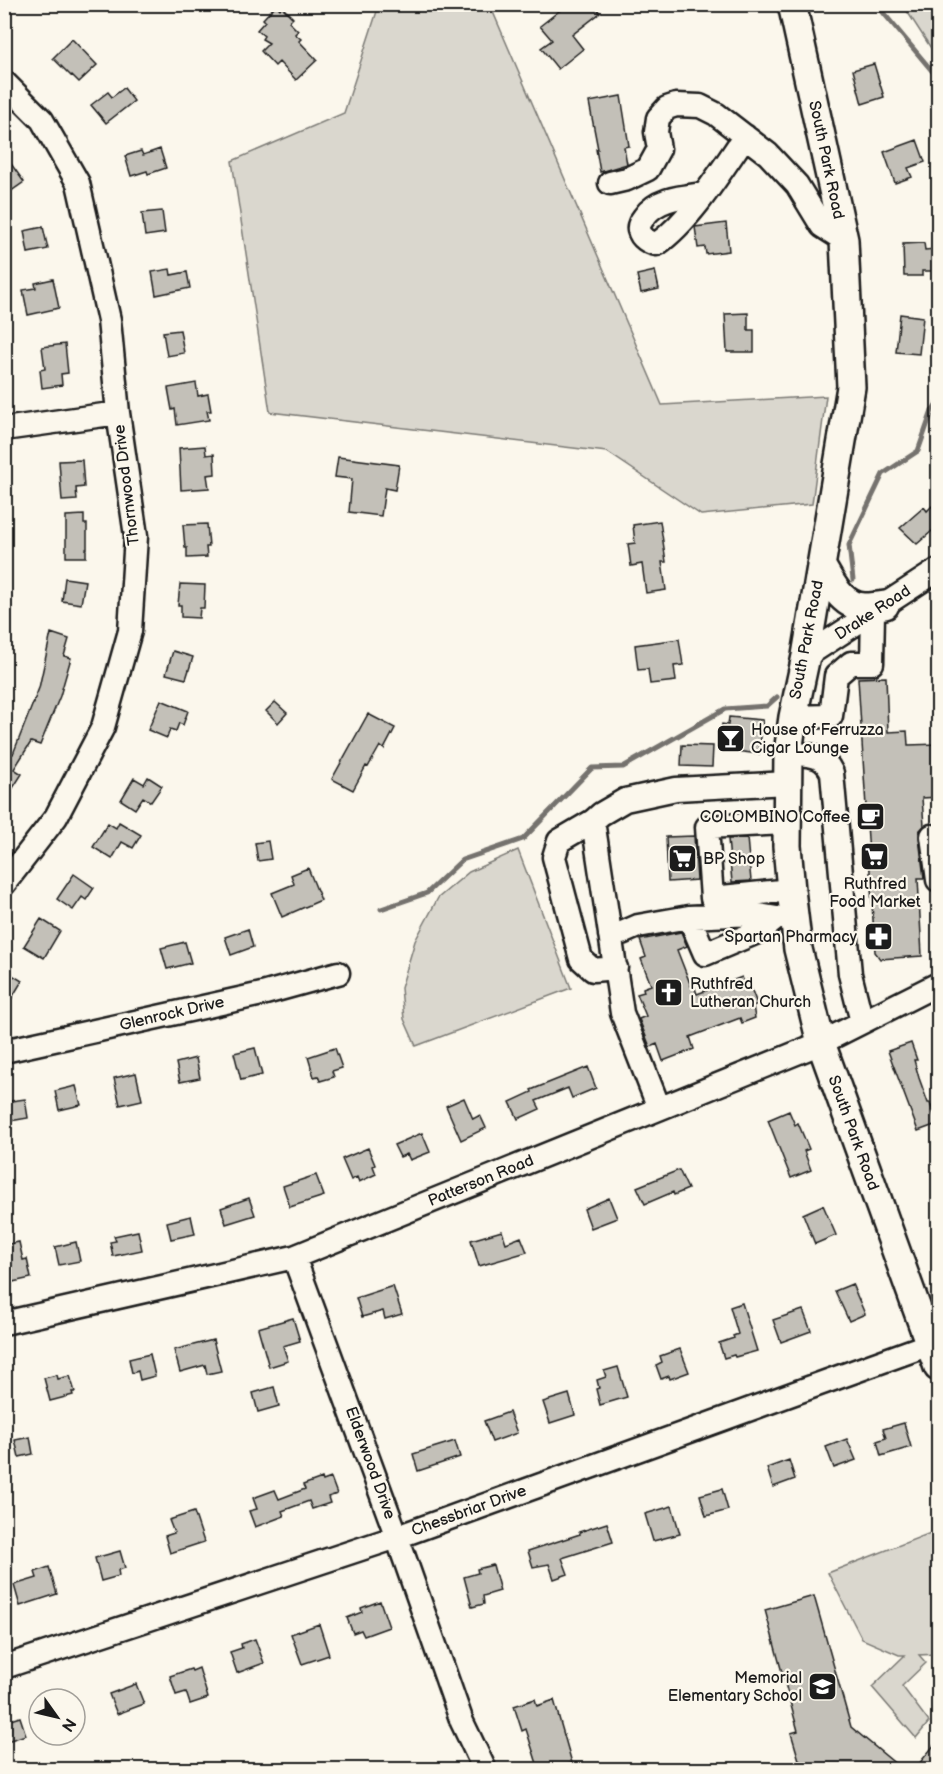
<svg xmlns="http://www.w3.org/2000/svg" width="943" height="1774" viewBox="0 0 943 1774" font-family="'Balsamiq Sans',sans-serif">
	<rect width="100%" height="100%" fill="#fbf7ec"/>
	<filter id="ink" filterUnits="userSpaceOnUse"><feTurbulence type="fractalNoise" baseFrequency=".0167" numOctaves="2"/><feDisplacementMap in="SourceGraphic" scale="12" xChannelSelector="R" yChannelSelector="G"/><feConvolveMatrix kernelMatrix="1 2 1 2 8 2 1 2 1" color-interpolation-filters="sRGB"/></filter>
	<g filter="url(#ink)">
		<path fill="#dad7ce" stroke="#7b7a75" stroke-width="1.5" d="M379 5H490L662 405 826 396 812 504 701 515 607 452 270 412 232 161 344 113Z
			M903 5H938V59Z
			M518 850 571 988 416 1046 404 1019 401 988 415 941 438 898 469 872Z
			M938 1530V1654L919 1655 926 1663 902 1686 929 1722 916 1738 872 1687 905 1655H899L862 1639 828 1573Z"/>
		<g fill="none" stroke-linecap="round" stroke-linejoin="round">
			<path stroke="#74726e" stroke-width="5" d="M876 4 938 78
				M853 580 849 545 883 474 918 451 932 411 938 402
				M381 909 427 893 462 860 523 839 592 768 623 767 725 709 767 706 777 697"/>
		</g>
		<path fill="#c3c0b8" stroke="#1c1c1c" stroke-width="1.5" d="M568 4H594L600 13 572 35 583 49 558 69 541 48 552 40 540 26Z
			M276 5 280 9 282 7 293 18 289 22 298 31 295 34 301 39 299 41 317 60 296 80 279 62 275 66 261 51 269 43 262 39 264 36 257 30 265 21 263 19Z
			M72 39 97 65 79 82 72 75 71 76 53 58Z
			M874 64 884 97 862 104 853 70Z
			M124 88 134 101 106 123 91 105 108 92 112 97Z
			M621 96 629 146 624 147 627 164 600 172 596 149H598L589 102Z
			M917 140 925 162 908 168 912 177 895 183 884 152Z
			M160 149 166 168 148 174 147 171 131 176 125 156 141 151 143 155Z
			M4 154 24 182 4 196Z
			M162 211 165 233 145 236 142 213Z
			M726 223 729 251 706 254 705 247 698 248 695 227Z
			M43 227 48 249 28 253 24 231Z
			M924 243 925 250 935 249V271H922V276H904L903 244Z
			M170 269 171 275 187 272 190 288 156 295 152 272Z
			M655 271 659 289 641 293 637 275Z
			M53 279 59 308 28 315 23 290 36 288 35 283Z
			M748 313V330H754V352H727L725 314Z
			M900 314 923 317 919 354 896 352Z
			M180 330 184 353 167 356 163 332Z
			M65 344 68 373 61 374 62 385 42 388 40 370 45 369 42 347Z
			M196 383 198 396 208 394 211 411H207L209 420 177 425 175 409 172 410 168 388Z
			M205 446 206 455 214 454 215 474 207 475 209 488 181 490 179 448Z
			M338 457 399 465 395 490 385 488 381 516 349 512 352 479 335 477Z
			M82 460 84 487 76 488 77 500 62 501 59 461Z
			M932 506 939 513V525L917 544 900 528 924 507 927 511Z
			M84 515V524H87V549H86V557H66V516Z
			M660 521 666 562H662L666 590 646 593 642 564 631 566 628 544 635 543 633 525Z
			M207 524 209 547H206L207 557 187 558V548H185L183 525Z
			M65 578 85 581 81 604 62 601Z
			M180 584 205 585 204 608H200L199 618 181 617V605H178Z
			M51 633 69 639 64 656 71 658 60 696 40 745 31 742 14 769 22 774 4 802V749L13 754 39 688Z
			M679 639 683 665 674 666 676 681 650 684 648 669 638 670 635 645Z
			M173 651 193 657 186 679 166 674Z
			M886 677 888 732 907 731 908 745 939 744V797L922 798 924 826 919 831V838L924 878H918L922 956 880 959 875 952 858 678Z
			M161 700 188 711 183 725 179 723 176 731 170 729 167 738 148 730Z
			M275 702 287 713 278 723 266 711Z
			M368 714 395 728 384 749 380 746 368 767 366 766 353 790 332 779Z
			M729 717 763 720 759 754 719 749 722 724 728 725Z
			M682 745 713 746 712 767 681 766Z
			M148 777 162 786 151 802 143 797 135 809 121 800 134 778 144 784Z
			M119 822 141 835 133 848 122 842 112 859 93 847 108 823 116 828Z
			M694 836 697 880 668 882 666 837Z
			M747 838 751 881 732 882 728 839Z
			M268 841 271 859 258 861 255 843Z
			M308 868 321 900 282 917 272 893 294 884 291 875Z
			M74 874 94 888 86 900 82 897 73 910 57 899Z
			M41 919 60 931 44 958 24 946Z
			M248 929 253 947 231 955 225 937Z
			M681 932 687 946 677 950 691 986 694 985 697 994 742 977 744 982 748 980 757 1004 753 1006 755 1018 742 1023 740 1018 690 1037 694 1049 663 1061 657 1044 650 1047 639 1019 646 1016 637 994 644 992 643 988 651 985 641 959 646 957 640 940Z
			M185 942 191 963 167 969 161 948Z
			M4 970 22 981 4 1011Z
			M911 1043 917 1060H914L919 1078 928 1103H930L937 1124 918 1131 888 1051Z
			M255 1048 262 1075 241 1080 234 1053Z
			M335 1048 342 1068 332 1071 334 1077 320 1081 318 1076 314 1077 308 1057Z
			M196 1058 200 1078 180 1082 176 1063Z
			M588 1067 596 1088 572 1098 568 1088 536 1101 540 1109 518 1119 510 1102 532 1092 531 1090Z
			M136 1073 142 1100 120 1105 114 1078Z
			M76 1086 81 1105 59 1110 55 1091Z
			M464 1098 473 1119 480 1115 486 1128 461 1140 446 1106Z
			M25 1099 28 1118 4 1122V1102Z
			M789 1111 795 1125 798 1123 809 1149 804 1151 811 1170 791 1178 768 1120Z
			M422 1133 430 1152 410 1160 407 1154 400 1157 394 1145Z
			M368 1148 375 1165 373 1166 376 1174 359 1182 357 1177 351 1180 342 1159Z
			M679 1170 688 1189 674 1195 673 1192 645 1204 637 1187Z
			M316 1175 324 1196 290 1207 283 1186Z
			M249 1198 255 1215 226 1224 221 1208Z
			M609 1198 617 1218 591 1228 584 1209Z
			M823 1205 836 1235 815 1244 803 1214Z
			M191 1216 195 1234 171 1239 167 1222Z
			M138 1231 142 1250 113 1256 110 1242 116 1241 114 1236Z
			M502 1231 506 1243 521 1237 527 1252 479 1266 471 1240Z
			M19 1242 23 1260 27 1259 31 1278 8 1283 4 1268V1245Z
			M76 1242 80 1261 59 1265 55 1247Z
			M852 1284 865 1314 849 1321 835 1291Z
			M393 1286 402 1314 385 1319 383 1311 362 1317 356 1298Z
			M742 1303 757 1351 735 1357 734 1355 724 1358 719 1343 734 1338 733 1336 738 1334 730 1307Z
			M803 1310 811 1331 781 1342 773 1320Z
			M293 1318 300 1341 283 1346 288 1361 269 1367 258 1328Z
			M213 1340 221 1371 207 1374 205 1365 180 1372 174 1350Z
			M680 1349 689 1372 670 1379 669 1376 661 1379 656 1365 662 1362 660 1356Z
			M150 1354 155 1376 140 1380 138 1371 132 1373 129 1359Z
			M618 1367 627 1397 600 1405 596 1389 599 1388 597 1380 606 1377 604 1371Z
			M57 1375 58 1379 70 1376 75 1392H72L73 1395 50 1401 44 1378Z
			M274 1387 279 1406 258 1412 253 1393Z
			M569 1394 575 1415 550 1423 543 1402Z
			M509 1412 517 1433 492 1442 484 1421Z
			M904 1423 911 1447 881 1456 877 1441 886 1438 883 1429Z
			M30 1437 33 1454 19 1457 15 1440Z
			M847 1439 856 1460 834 1468 826 1447Z
			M455 1441 460 1457 418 1471 413 1454Z
			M789 1460 795 1479 773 1487 767 1468Z
			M322 1478 323 1481 331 1478 337 1494 328 1497 330 1503 312 1509 309 1501 282 1511 284 1516 255 1527 249 1511 257 1509 253 1498 275 1490 279 1499 305 1489 303 1485Z
			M722 1489 728 1510 706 1516 700 1495Z
			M672 1506 680 1534 653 1541 645 1514Z
			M194 1512 204 1542 170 1553 165 1536 174 1533 169 1520Z
			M607 1523 613 1542 562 1558 568 1574 554 1579 549 1564 533 1567 528 1551 580 1534 579 1532Z
			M120 1551 125 1568 118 1570 119 1576 101 1581 95 1558Z
			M493 1565 500 1591 483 1596 484 1604 472 1607 464 1577 478 1573 477 1569Z
			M49 1567 57 1594 20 1606 14 1585 37 1578 35 1572Z
			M814 1596 851 1727 903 1770H811L799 1760 791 1733 798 1731 765 1610Z
			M380 1601 389 1627 364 1636 361 1630 353 1633 347 1618 362 1612 361 1608Z
			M319 1624 329 1655 302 1664 291 1634Z
			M255 1639 264 1663 237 1673 230 1652 242 1648 241 1644Z
			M199 1668 208 1698 190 1704 186 1692 176 1695 170 1676 191 1669 192 1671Z
			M136 1684 144 1704 117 1714 109 1694Z
			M535 1699 537 1706 554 1700 572 1763 551 1770H539L526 1729 522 1731 514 1706Z
			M20 1717 26 1735 4 1742V1722Z
			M939 1739V1770H914Z"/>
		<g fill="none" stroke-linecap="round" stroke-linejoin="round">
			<defs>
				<path id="minor" d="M4 82 42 120 78 183 109 320 118 413 136 536 130 631 103 727 56 817 4 884
					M610 183 627 179 648 169 659 149 656 132 658 118 667 108 676 105 700 106 716 114 768 154 797 185 822 226 844 240
					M704 194C682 197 657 198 644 217 641 221 638 225 639 230 641 238 649 243 657 244 691 220 721 171 745 136
					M4 429 118 413
					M806 656 938 570
					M793 717 831 716 836 676 851 663H872L873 613
					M788 753C809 756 822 752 832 773L850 974 862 1022
					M593 821 559 841 554 857 581 959 593 970 616 968
					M787 823 707 827 712 898 791 890
					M932 836 938 880
					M777 918 762 930 705 954 689 917 753 914 777 918H794
					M610 935 622 933 638 926 689 917
					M4 1051 262 994 338 973
					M659 1108 622 1013 593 821 601 814 625 800 676 789 788 783
					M294 1257 397 1537 462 1722 485 1770
					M4 1323 294 1257 821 1043 938 984
					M4 1667 397 1537 930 1344"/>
				<path id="major" d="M792 4 844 240 851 387 806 656 793 717 788 753 787 846 791 890 798 949 821 1043 938 1367
					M821 565C831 582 842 607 865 607 872 607 879 606 885 605"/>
			</defs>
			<use href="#minor" stroke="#1c1c1c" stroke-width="27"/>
			<use href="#major" stroke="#1c1c1c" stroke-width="32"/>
			<use href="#minor" stroke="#fbf7ec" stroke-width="22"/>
			<use href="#major" stroke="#fbf7ec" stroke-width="27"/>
		</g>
	</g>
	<defs>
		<symbol id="bar-square" viewBox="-11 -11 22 22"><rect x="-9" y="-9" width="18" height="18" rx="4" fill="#1c1c1c" stroke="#fbf7ec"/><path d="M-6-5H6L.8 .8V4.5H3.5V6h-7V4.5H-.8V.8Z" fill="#fff"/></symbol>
		<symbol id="cafe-square" viewBox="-11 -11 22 22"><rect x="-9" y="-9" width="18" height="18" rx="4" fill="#1c1c1c" stroke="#fbf7ec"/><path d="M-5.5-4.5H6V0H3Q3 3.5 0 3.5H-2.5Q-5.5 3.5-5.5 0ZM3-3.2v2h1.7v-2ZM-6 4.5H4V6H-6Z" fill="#fff"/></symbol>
		<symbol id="supermarket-square" viewBox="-11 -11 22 22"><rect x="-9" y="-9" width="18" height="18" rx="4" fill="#1c1c1c" stroke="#fbf7ec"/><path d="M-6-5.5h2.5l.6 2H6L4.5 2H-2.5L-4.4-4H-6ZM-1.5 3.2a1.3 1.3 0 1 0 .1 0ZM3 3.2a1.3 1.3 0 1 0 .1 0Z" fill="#fff"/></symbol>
		<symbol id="pharmacy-square" viewBox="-11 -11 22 22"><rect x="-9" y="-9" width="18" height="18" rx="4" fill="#1c1c1c" stroke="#fbf7ec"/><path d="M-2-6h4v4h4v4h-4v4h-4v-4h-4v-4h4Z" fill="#fff"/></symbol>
		<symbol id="church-square" viewBox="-11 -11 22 22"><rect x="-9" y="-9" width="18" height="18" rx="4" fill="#1c1c1c" stroke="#fbf7ec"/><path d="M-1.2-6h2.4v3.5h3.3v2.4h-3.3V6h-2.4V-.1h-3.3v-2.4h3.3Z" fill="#fff"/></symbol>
		<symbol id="school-square" viewBox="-11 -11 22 22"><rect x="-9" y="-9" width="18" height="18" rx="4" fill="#1c1c1c" stroke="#fbf7ec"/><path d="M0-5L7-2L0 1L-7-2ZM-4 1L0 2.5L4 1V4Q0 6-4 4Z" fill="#fff"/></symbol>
	</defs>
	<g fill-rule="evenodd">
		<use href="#bar-square" x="714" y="722" width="33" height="33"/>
		<use href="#cafe-square" x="854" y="800" width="33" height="33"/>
		<use href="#supermarket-square" x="858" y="840" width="33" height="33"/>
		<use href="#supermarket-square" x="666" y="842" width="33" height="33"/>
		<use href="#pharmacy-square" x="862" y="920" width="33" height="33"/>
		<use href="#church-square" x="652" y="976" width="33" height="33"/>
		<use href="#school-square" x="806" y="1670" width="33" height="33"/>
	</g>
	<g text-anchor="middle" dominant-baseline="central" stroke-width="4.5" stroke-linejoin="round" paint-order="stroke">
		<g font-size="16" fill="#1c1c1c" stroke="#fbf7ec">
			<text transform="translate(826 160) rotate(78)">South Park Road</text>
			<text transform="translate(127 485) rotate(-97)">Thornwood Drive</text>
			<text transform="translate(873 613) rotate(-33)">Drake Road</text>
			<text transform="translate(807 640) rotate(-79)">South Park Road</text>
			<text transform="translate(172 1014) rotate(-13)">Glenrock Drive</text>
			<text transform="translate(853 1133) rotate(70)">South Park Road</text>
			<text transform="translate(481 1181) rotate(-22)">Patterson Road</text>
			<text transform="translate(370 1463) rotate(70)">Elderwood Drive</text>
			<text transform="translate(469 1511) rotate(-20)">Chessbriar Drive</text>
		</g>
		<g font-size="16" fill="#1c1c1c" stroke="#fbf7ec" text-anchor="start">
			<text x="751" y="730">House of Ferruzza<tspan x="751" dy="18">Cigar Lounge</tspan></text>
			<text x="850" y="817" text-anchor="end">COLOMBINO Coffee</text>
			<text x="703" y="859">BP Shop</text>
			<text x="875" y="884" text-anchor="middle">Ruthfred<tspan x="875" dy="18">Food Market</tspan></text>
			<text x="857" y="937" text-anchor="end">Spartan Pharmacy</text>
			<text x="690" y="984">Ruthfred<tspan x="690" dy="18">Lutheran Church</tspan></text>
			<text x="802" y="1678" text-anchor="end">Memorial<tspan x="802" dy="18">Elementary School</tspan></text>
		</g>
	</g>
	<rect width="943" height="1774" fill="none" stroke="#fbf7ec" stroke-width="24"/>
	<rect x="12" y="12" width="919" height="1750" fill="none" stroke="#1c1c1c" stroke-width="2" filter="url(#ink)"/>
	<g transform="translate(57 1717) rotate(124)"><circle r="28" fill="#fbf7ec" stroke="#a29f99" stroke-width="1.5"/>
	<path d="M0-4.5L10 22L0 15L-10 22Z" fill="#1c1c1c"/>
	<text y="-9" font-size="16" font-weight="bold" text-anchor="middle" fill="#1c1c1c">N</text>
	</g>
</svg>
